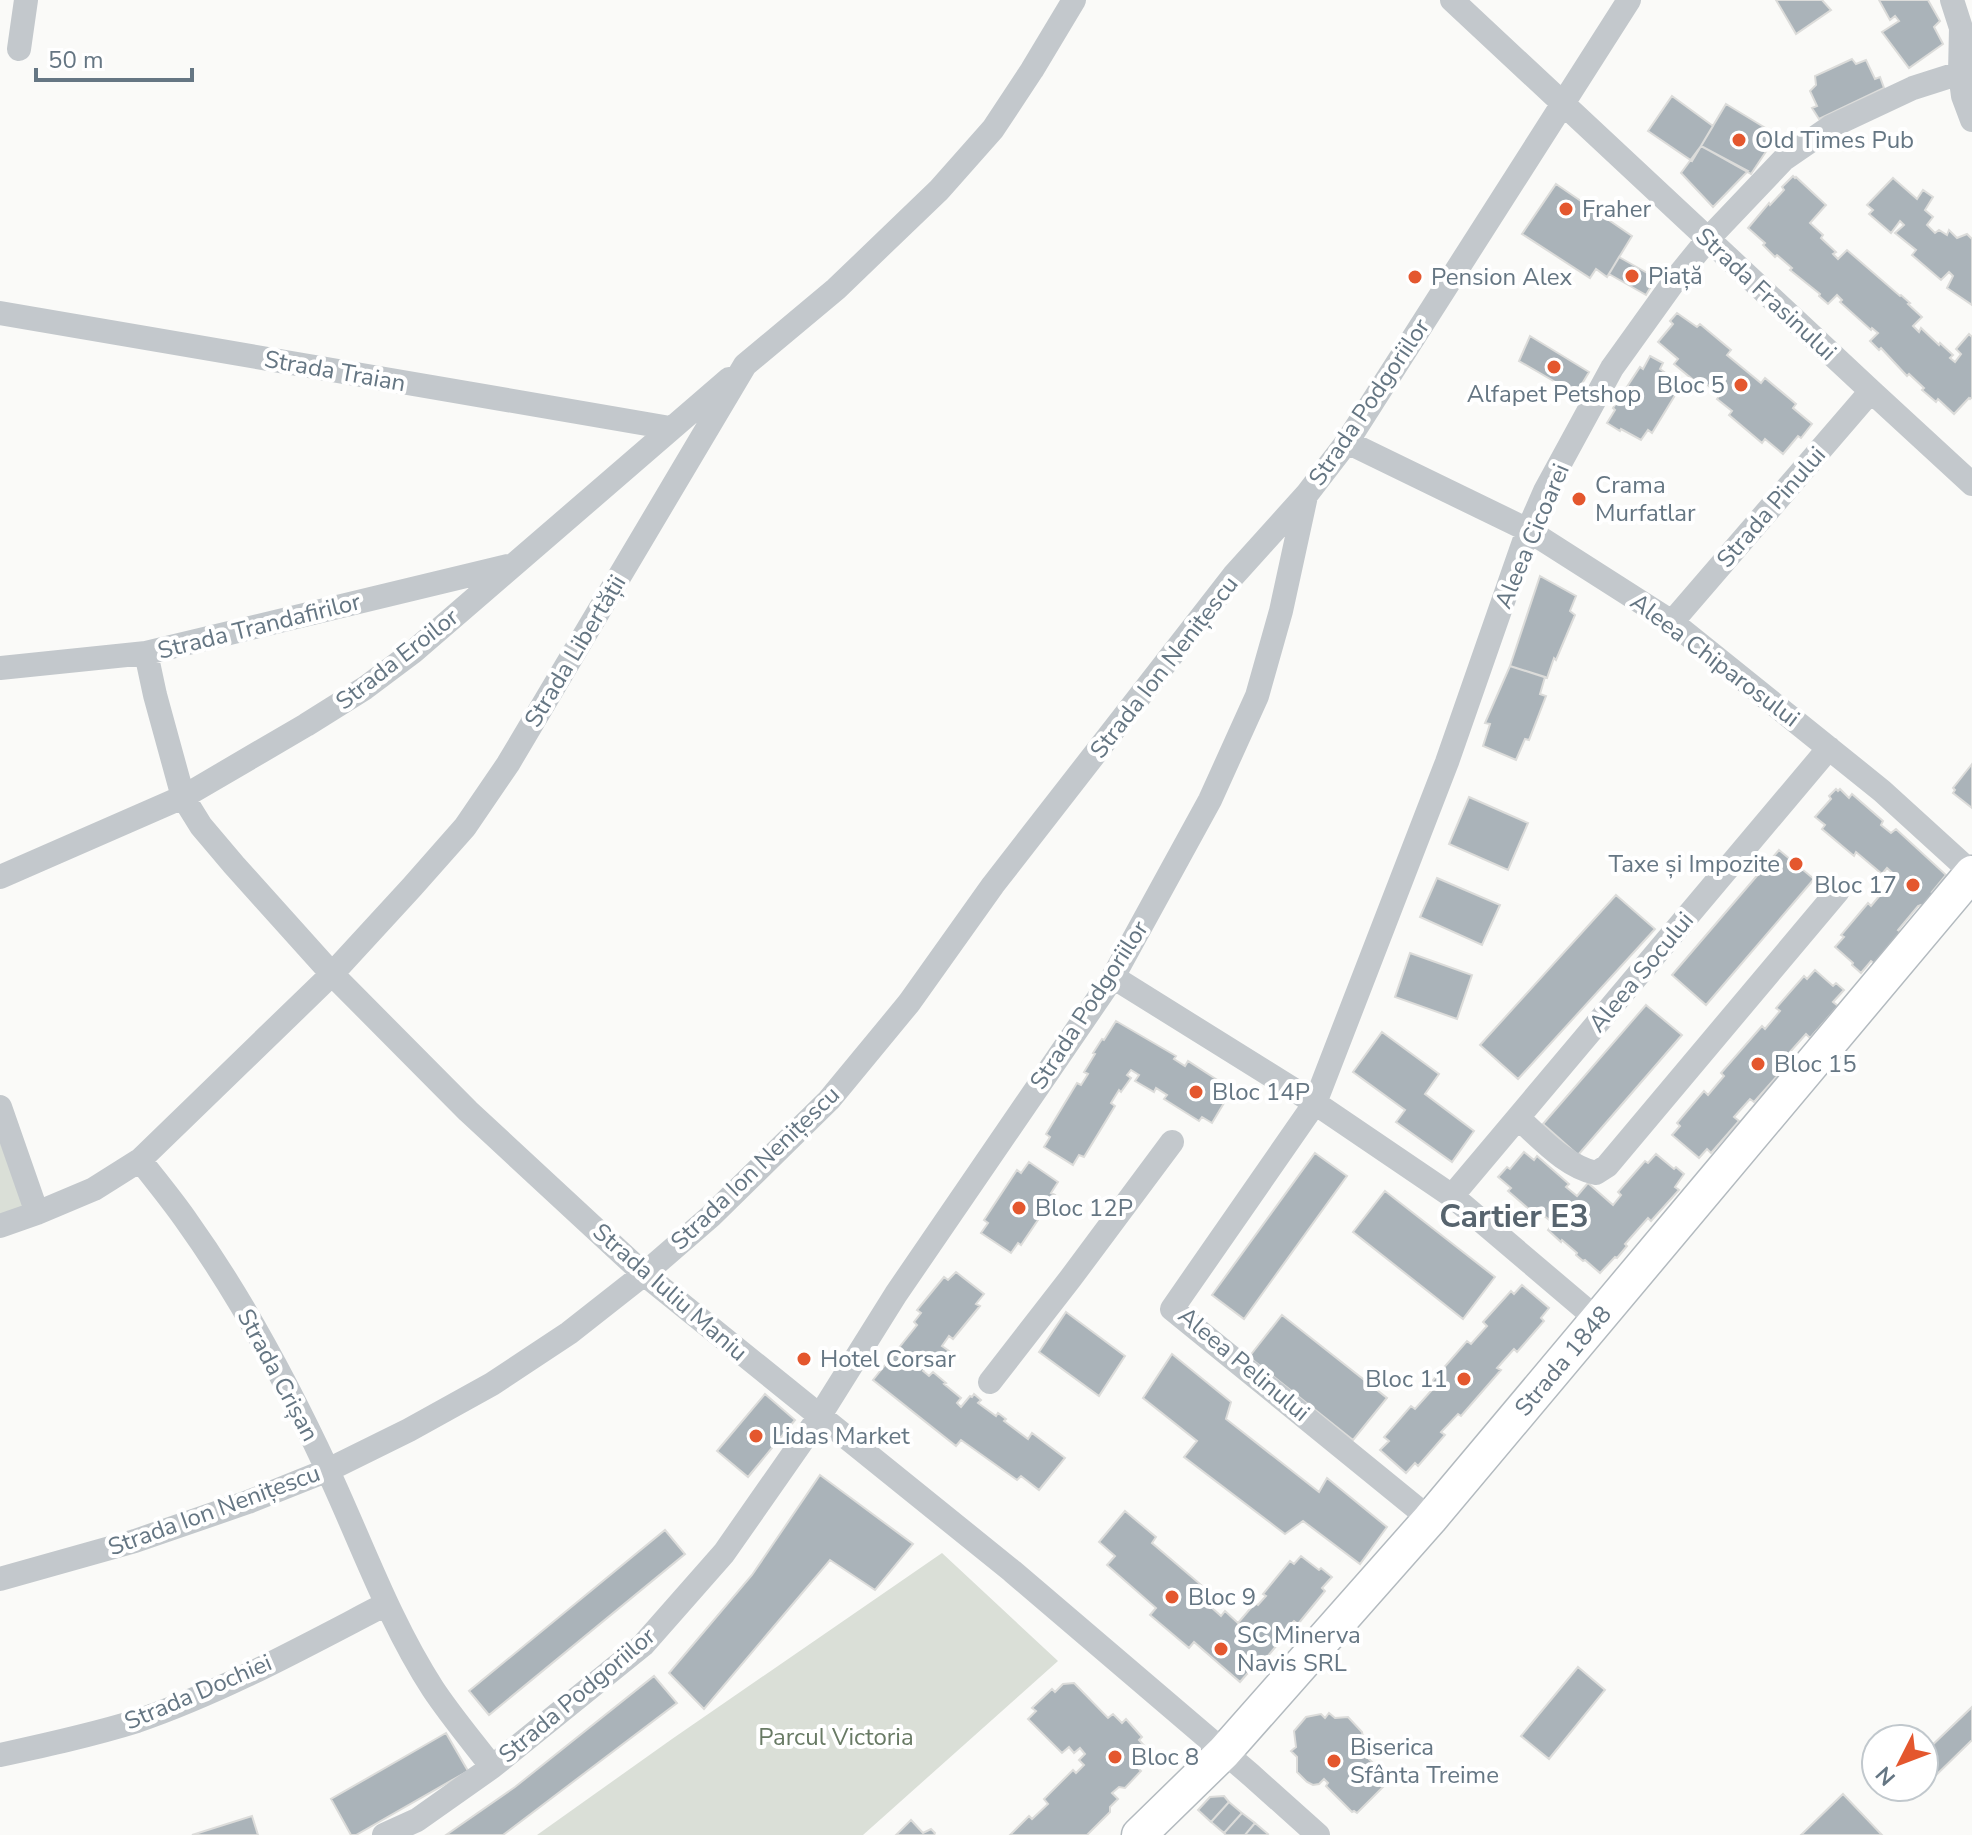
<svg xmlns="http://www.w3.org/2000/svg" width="1972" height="1835" viewBox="0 0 1972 1835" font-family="'Nunito Sans',sans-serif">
	<rect width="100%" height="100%" fill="#fafaf8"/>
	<path fill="#dadfd7" d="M0 1142 24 1208 0 1215Z
		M942 1553 1058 1661 863 1835H537L672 1739Z"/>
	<path fill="#aab3b9" stroke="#dcdcda" stroke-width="2" d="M1776 0H1822L1831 10 1796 34Z
		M1879 0H1928L1940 21 1934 27 1943 44 1909 68 1882 32 1899 21 1895 16 1890 20Z
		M1852 59 1856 64 1866 60 1875 79 1880 77 1884 88 1819 119 1812 108 1817 106 1810 91 1816 85 1815 76Z
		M1672 96 1713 126 1692 161 1648 131Z
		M1726 104 1777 135 1751 174 1701 146Z
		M1701 146 1748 171 1713 207 1681 173Z
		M1793 176 1795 178 1796 177 1826 205 1810 223 1823 235 1821 238 1836 252 1833 254 1838 259 1847 250 1900 296 1901 295 1910 303 1908 304 1922 317 1913 326 1919 332 1921 328 1939 345 1940 343 1953 355 1950 358 1955 362 1961 354 1956 349 1969 334 1972 337V397L1970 399 1969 398 1954 414 1938 399 1936 402 1922 390 1924 388 1909 374 1907 376 1881 348 1879 350 1870 341 1878 333 1872 328 1871 330 1840 302 1842 300 1837 295 1828 304 1819 296 1820 294 1790 270 1792 268 1777 255 1775 257 1763 245 1765 243 1748 228 1769 203 1770 205 1784 190 1782 187Z
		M1893 178 1917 199 1923 190 1933 197 1925 210 1933 217 1927 225 1935 233 1939 230 1947 235 1949 230 1957 238 1967 234 1972 239V305L1947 288 1953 276 1949 272 1941 280 1912 255 1916 250 1895 233 1904 225 1900 221 1891 233 1869 214 1873 210 1867 205Z
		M1556 184 1632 236 1607 277 1596 269 1590 278 1522 234Z
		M1619 257 1656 278 1646 295 1609 274Z
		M1677 313 1697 327 1700 324 1731 350 1727 355 1761 383 1765 378 1796 404 1793 408 1812 424 1801 438 1798 436 1783 454 1765 439 1762 443 1729 415 1732 411 1717 399 1720 395 1705 383 1702 387 1674 364 1678 359 1658 342 1673 324 1670 321Z
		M1530 336 1589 372 1576 394 1519 361Z
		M1650 356 1663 363 1660 369 1678 382 1672 390 1677 392 1652 433 1648 430 1641 440 1621 429 1620 431 1607 423 1615 410 1613 408 1640 367 1643 369Z
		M1540 576 1576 596 1570 611 1575 615 1556 660 1554 658 1547 678 1510 666Z
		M1510 666 1545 677 1540 694 1546 696 1529 740 1525 739 1516 760 1483 746 1490 724 1485 723Z
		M1972 764V808L1953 793 1955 790 1953 788Z
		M1836 789 1838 791 1840 789 1849 798 1852 794 1883 821 1881 825 1891 833 1896 829 1946 875 1932 892 1935 893 1923 907 1921 905 1918 906 1898 930 1902 933 1875 964 1871 961 1861 973 1852 965 1853 963 1835 947 1844 937 1841 935 1868 903 1871 906 1896 876 1887 868 1882 874 1856 852 1854 856 1822 829 1825 825 1815 817 1831 799 1829 796Z
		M1469 797 1528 823 1508 870 1449 844Z
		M1779 850 1814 879 1706 1005 1672 975Z
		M1437 878 1500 905 1482 945 1420 917Z
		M1616 895 1655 929 1518 1079 1480 1045Z
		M1410 953 1472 975 1457 1019 1395 997Z
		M1815 970 1833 986 1836 983 1844 990 1833 1002 1838 1006 1810 1038 1806 1034 1790 1052 1795 1056 1754 1102 1750 1099 1734 1117 1739 1121 1711 1153 1707 1149 1699 1158 1672 1135 1680 1126 1677 1123 1704 1091 1708 1095 1724 1076 1721 1073 1762 1026 1765 1029 1780 1011 1776 1008 1804 976 1807 979Z
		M1646 1005 1682 1035 1578 1155 1543 1124Z
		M1116 1021 1176 1056 1174 1059 1185 1066 1188 1061 1222 1083 1220 1087 1230 1093 1212 1123 1202 1117 1199 1121 1164 1099 1167 1095 1156 1088 1154 1092 1135 1081 1139 1075 1131 1070 1127 1075 1131 1078 1121 1092 1119 1090 1111 1103 1115 1106 1084 1157 1079 1155 1073 1165 1044 1147 1050 1137 1046 1134 1077 1083 1081 1085 1088 1074 1084 1072 1095 1054 1093 1053 1102 1039 1104 1040Z
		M1382 1032 1439 1074 1425 1094 1474 1131 1452 1162 1396 1122 1405 1110 1353 1072Z
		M1524 1152 1534 1160 1537 1156 1569 1184 1566 1187 1577 1196 1588 1183 1613 1205 1621 1195 1618 1192 1645 1161 1648 1163 1656 1154 1674 1169 1676 1167 1684 1174 1675 1187 1679 1190 1651 1221 1648 1218 1625 1244 1627 1246 1617 1258 1615 1257 1600 1273 1585 1260 1583 1261 1576 1255 1577 1253 1562 1240 1561 1242 1548 1230 1553 1223 1543 1215 1539 1218 1508 1191 1511 1188 1498 1177 1507 1167 1510 1169Z
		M1315 1153 1347 1176 1244 1319 1212 1295Z
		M1029 1162 1058 1182 1051 1193 1055 1195 1021 1245 1018 1243 1011 1253 981 1233 988 1223 984 1220 1017 1170 1021 1173Z
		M1385 1191 1495 1277 1463 1319 1353 1232Z
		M956 1272 984 1294 976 1304 980 1306 953 1339 949 1336 942 1346 949 1351 936 1367 930 1363 923 1371 929 1376 933 1372 946 1383 944 1384 961 1398 957 1403 961 1407 970 1396 972 1397 974 1394 981 1400 978 1403 996 1416 998 1413 1006 1419 1004 1421 1028 1439 1032 1433 1065 1458 1039 1490 1021 1476 1017 1480 961 1440 956 1446 873 1380 917 1325 914 1322 921 1313 917 1310 944 1277 948 1280Z
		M1522 1285 1549 1308 1541 1318 1544 1321 1517 1352 1514 1349 1497 1368 1501 1370 1461 1416 1458 1414 1441 1432 1445 1435 1418 1466 1415 1463 1406 1473 1380 1450 1389 1441 1384 1437 1411 1406 1415 1409 1431 1391 1427 1387 1467 1341 1471 1344 1487 1326 1483 1322 1511 1291 1514 1294Z
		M1066 1312 1125 1356 1099 1396 1039 1352Z
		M1282 1315 1387 1398 1353 1440 1249 1357Z
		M1172 1354 1231 1402 1226 1419 1319 1492 1327 1478 1387 1527 1360 1564 1303 1521 1285 1534 1184 1457 1197 1441 1143 1398Z
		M765 1394 795 1420 748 1477 717 1451Z
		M820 1475 913 1544 875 1590 830 1560 704 1709 669 1673 752 1575Z
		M1125 1511 1156 1537 1152 1543 1207 1590 1200 1597 1221 1616 1225 1611 1238 1623 1255 1603 1258 1605 1266 1596 1263 1594 1290 1561 1294 1564 1301 1556 1319 1570 1321 1568 1332 1577 1322 1588 1325 1591 1298 1624 1294 1621 1285 1630 1288 1632 1256 1670 1253 1667 1240 1682 1194 1642 1189 1648 1150 1615 1156 1608 1107 1565 1115 1556 1099 1542Z
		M665 1530 685 1554 489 1715 469 1691Z
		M1578 1667 1605 1690 1549 1759 1521 1736Z
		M654 1676 677 1703 503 1835H446L515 1787Z
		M1074 1683 1108 1718 1113 1714 1122 1723 1126 1719 1142 1737 1139 1740 1148 1750V1759L1138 1768 1141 1771 1125 1788 1119 1787 1112 1793 1118 1799 1110 1807V1812L1087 1835H1010L1029 1816 1032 1819 1048 1804 1044 1799 1073 1770 1076 1773 1084 1765 1079 1760 1085 1754 1080 1748 1074 1753 1069 1747 1062 1753 1028 1719 1036 1711 1032 1708 1052 1689 1055 1692 1063 1684Z
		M1972 1707V1740L1927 1784 1924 1781V1753Z
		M1329 1713 1335 1718 1348 1717 1362 1732 1364 1743 1357 1750 1361 1755 1363 1753 1387 1777 1385 1779 1388 1782 1357 1813 1354 1811 1352 1812 1326 1786 1328 1783 1324 1779 1319 1784 1313 1785 1307 1782 1297 1772V1757L1291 1751 1296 1747 1294 1731 1306 1717 1321 1714 1325 1718Z
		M446 1733 468 1771 356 1835H351L331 1799Z
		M1843 1794 1882 1835H1801Z
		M1224 1796 1229 1802 1211 1822 1198 1810 1210 1797Z
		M1229 1802 1242 1813 1224 1833 1211 1822Z
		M1242 1813 1255 1823 1245 1835H1226L1224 1833Z
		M252 1816 258 1835H192Z
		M911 1820 923 1833 931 1829 935 1833 934 1835H896Z
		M1255 1823 1268 1834 1267 1835H1245Z"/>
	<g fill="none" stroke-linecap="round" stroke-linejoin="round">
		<defs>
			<path id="secondary" d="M1139 1835 1224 1752 1430 1519 1972 873"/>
		</defs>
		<use href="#secondary" stroke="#b3babf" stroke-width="37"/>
		<path stroke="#c3c8cc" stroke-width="24" d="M1452 0 1871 391 1972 484
			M1952 0 1961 28 1960 73 1963 96 1972 120
			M19 49 26 0
			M0 313 670 428
			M1347 442 1528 530 1672 622 1882 791 1972 873
			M1672 622 1871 391
			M146 653 155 695 183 797 201 826 234 865 332 974 468 1111 644 1274 1012 1571 1251 1775 1318 1835
			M0 668 146 653 508 566
			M0 877 183 797 306 725 365 688 413 652 729 379
			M1113 977 1315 1103 1452 1196 1598 1320
			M0 1107 37 1213
			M1518 1118C1541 1138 1566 1167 1596 1173L1607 1166 1838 891
			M140 1160C156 1181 173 1201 188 1223 243 1300 288 1385 328 1471 362 1544 389 1621 433 1689 451 1716 472 1741 492 1767
			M1452 1196 1829 748
			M0 1226 37 1213 94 1189 140 1160 332 974 412 887 465 827 508 764 745 365 836 289 939 190 993 129 1032 70 1074 0
			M990 1382 1070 1279 1172 1142
			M1430 1519 1172 1309 1315 1103 1447 762 1528 530 1545 491 1612 368 1678 276 1708 239 1784 159 1832 126 1913 88 1960 73
			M0 1579 135 1541 248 1502 328 1470 409 1430 492 1384 569 1333 644 1274 711 1216 829 1100 909 1003 993 885 1234 575 1307 494 1347 442 1629 0
			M0 1755C46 1745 92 1735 137 1721 224 1691 305 1646 386 1604
			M384 1835 417 1820 492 1767 643 1645 724 1553 819 1417 896 1294 1113 977 1210 800 1257 696 1281 611 1306 496"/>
		<use href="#secondary" stroke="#fff" stroke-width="34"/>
	</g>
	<g fill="#e4572e" stroke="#fff" stroke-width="3">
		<circle cx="1739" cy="140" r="8"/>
		<circle cx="1566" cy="209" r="8"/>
		<circle cx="1632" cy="276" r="8"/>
		<circle cx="1415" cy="277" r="8"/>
		<circle cx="1554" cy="367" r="8"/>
		<circle cx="1741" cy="385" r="8"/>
		<circle cx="1579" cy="499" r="8"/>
		<circle cx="1796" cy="864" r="8"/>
		<circle cx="1913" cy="885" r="8"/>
		<circle cx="1758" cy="1064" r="8"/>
		<circle cx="1196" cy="1092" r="8"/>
		<circle cx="1019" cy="1208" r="8"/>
		<circle cx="804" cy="1359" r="8"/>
		<circle cx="1464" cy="1379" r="8"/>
		<circle cx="756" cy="1436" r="8"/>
		<circle cx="1172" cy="1597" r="8"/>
		<circle cx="1221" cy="1649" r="8"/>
		<circle cx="1115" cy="1757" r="8"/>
		<circle cx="1334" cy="1761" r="8"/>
	</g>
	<g text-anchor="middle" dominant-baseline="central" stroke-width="8" stroke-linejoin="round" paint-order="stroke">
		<g font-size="24" fill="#657683" stroke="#fff" text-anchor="start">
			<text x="1755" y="140">Old Times Pub</text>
			<text x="1582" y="209">Fraher</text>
			<text x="1648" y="276">Piață</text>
			<text x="1431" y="277">Pension Alex</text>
			<text x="1725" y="385" text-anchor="end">Bloc 5</text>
			<text x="1554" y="394" text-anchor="middle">Alfapet Petshop</text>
			<text x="1595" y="485">Crama<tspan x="1595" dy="28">Murfatlar</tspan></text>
			<text x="1780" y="864" text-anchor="end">Taxe și Impozite</text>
			<text x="1897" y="885" text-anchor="end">Bloc 17</text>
			<text x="1774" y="1064">Bloc 15</text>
			<text x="1212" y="1092">Bloc 14P</text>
			<text x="1035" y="1208">Bloc 12P</text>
			<text x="820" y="1359">Hotel Corsar</text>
			<text x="1448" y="1379" text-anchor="end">Bloc 11</text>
			<text x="772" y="1436">Lidas Market</text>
			<text x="1188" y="1597">Bloc 9</text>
			<text x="1237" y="1635">SC Minerva<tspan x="1237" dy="28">Navis SRL</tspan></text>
			<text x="1350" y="1747">Biserica<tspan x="1350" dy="28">Sfânta Treime</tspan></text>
			<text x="1131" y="1757">Bloc 8</text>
		</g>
		<g font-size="24" fill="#657683" stroke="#fff">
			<text transform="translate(1766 294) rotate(43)">Strada Frasinului</text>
			<text transform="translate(335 371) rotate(10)">Strada Traian</text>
			<text transform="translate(1369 402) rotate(-56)">Strada Podgoriilor</text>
			<text transform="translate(1771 507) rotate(-49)">Strada Pinului</text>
			<text transform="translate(1532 536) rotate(-67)">Aleea Cicoarei</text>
			<text transform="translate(259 626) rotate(-14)">Strada Trandafirilor</text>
			<text transform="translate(575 651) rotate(-59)">Strada Libertății</text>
			<text transform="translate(397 659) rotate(-38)">Strada Eroilor</text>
			<text transform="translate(1715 660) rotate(37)">Aleea Chiparosului</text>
			<text transform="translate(1164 667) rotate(-52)">Strada Ion Nenițescu</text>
			<text transform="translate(1641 972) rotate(-50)">Aleea Socului</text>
			<text transform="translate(1089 1005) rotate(-57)">Strada Podgoriilor</text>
			<text transform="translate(755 1168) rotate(-44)">Strada Ion Nenițescu</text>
			<text transform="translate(670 1292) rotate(41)">Strada Iuliu Maniu</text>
			<text transform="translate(1563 1361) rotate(-50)">Strada 1848</text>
			<text transform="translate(1244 1364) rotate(40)">Aleea Pelinului</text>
			<text transform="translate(278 1375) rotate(62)">Strada Crișan</text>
			<text transform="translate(214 1510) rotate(-20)">Strada Ion Nenițescu</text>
			<text transform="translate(198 1692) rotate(-23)">Strada Dochiei</text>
			<text transform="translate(577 1695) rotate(-40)">Strada Podgoriilor</text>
		</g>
		<g font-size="24" fill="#687a64" stroke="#fff">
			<text x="836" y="1737">Parcul Victoria</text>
		</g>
		<g font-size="32" font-weight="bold" fill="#57646e" stroke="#fff">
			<text x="1514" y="1216">Cartier E3</text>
		</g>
	</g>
	<g transform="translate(1900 1763) rotate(228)"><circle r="38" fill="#ffffff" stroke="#c1c8cd" stroke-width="2"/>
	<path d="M0-6L14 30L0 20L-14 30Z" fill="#e4572e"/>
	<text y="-12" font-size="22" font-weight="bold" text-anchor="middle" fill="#657683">N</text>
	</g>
	<path d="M36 68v12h156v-12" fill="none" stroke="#657683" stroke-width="4"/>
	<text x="48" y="68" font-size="24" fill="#657683" stroke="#ffffff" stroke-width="6" paint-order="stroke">50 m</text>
</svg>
